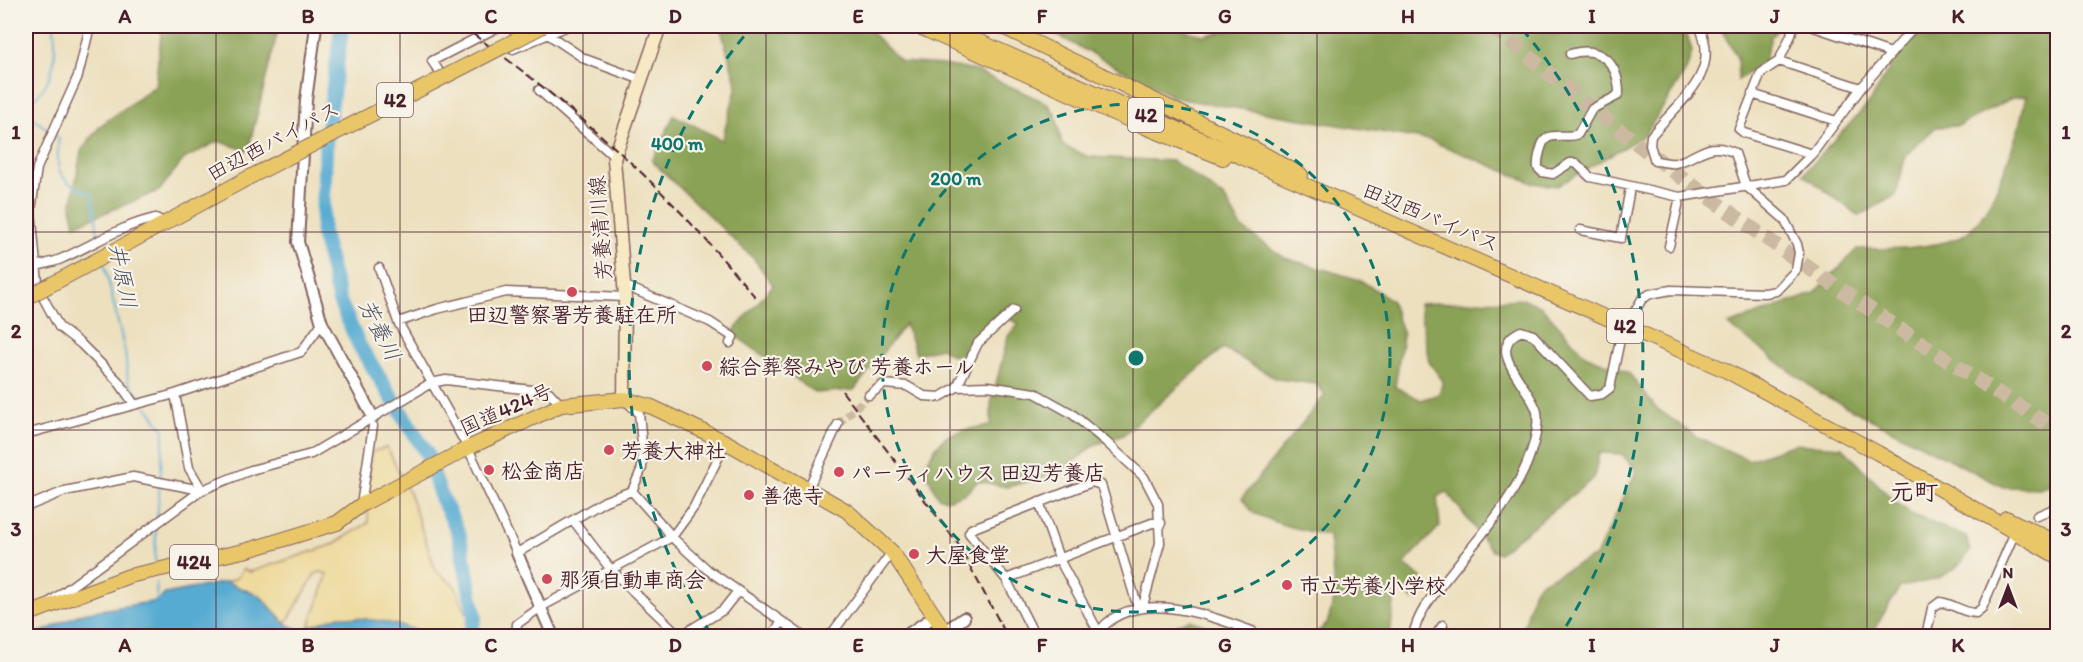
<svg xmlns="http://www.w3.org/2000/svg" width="2083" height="662" viewBox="0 0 2083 662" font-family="Itim,'Klee One',sans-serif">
	<rect width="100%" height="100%" fill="#f7f3e8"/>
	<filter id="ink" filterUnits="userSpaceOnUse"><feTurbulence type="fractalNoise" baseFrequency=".0167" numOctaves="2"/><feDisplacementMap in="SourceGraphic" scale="12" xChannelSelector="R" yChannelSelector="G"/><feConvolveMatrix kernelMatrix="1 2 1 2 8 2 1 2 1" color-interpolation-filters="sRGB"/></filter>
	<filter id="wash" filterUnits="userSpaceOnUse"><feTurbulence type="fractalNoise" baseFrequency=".008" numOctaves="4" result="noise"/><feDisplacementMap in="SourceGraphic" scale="24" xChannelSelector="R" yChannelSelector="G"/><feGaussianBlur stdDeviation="1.35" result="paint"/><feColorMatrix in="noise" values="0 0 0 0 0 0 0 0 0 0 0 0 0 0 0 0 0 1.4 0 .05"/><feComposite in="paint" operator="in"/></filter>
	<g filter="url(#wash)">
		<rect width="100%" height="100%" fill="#ede0bf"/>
		<path fill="#8aa254" stroke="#6a6040" stroke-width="1.5" d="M162 26H279L248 151 218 141 184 159 159 191 75 225 71 208 81 151 100 126 155 86Z
			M720 26H740L744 28 757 26H857L868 29 901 62 944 65 976 71 1047 103 1056 115 1062 145 1089 157 1173 161 1224 197 1242 228 1285 258 1360 280 1391 300 1403 335 1395 387 1421 400 1439 394 1443 381 1429 362 1419 304 1525 299 1542 307 1585 355 1629 373 1655 407 1697 437 1749 460 1795 444 1842 447 1888 495 1911 514 1966 537 1970 551C1952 579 1930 581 1900 587L1870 636H1518L1526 620 1533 592 1541 582 1596 556 1635 474V469L1622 454 1599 453 1594 478 1499 553 1492 551 1447 492 1437 497 1440 526 1404 564 1422 578 1413 600 1396 586 1390 636H1312L1327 624 1335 596 1329 536 1283 525 1253 513 1242 498 1325 395 1316 384 1277 379 1223 348 1123 435 1094 445 1061 473 1007 487 978 481 966 493 946 500 938 497 924 468C943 429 951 433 991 425V404L1008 336 1019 324 1002 315 964 352 953 356 941 348 916 354 905 324 854 390 815 393 732 333 773 285 754 259 652 161 674 115 722 140 737 86Z
			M1040 26H1166L1204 35 1255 26H1685L1692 52 1686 71 1645 135 1557 186 1533 183 1429 140 1175 98Z
			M1719 26H1780L1771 37 1764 62 1738 80 1737 57Z
			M1913 26H2057V480L2042 488 2003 487 1820 393 1728 325 1815 293 1857 249C1887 249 1930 249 1958 238 1993 224 2019 131 2026 96L2012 98 1958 126 1936 127 1906 155 1896 195 1859 216 1803 174 1871 101Z
			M1190 620 1233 636H1167L1178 624Z"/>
		<path fill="#eeda9e" stroke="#9c7c64" stroke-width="1.5" d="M387 447 410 495 436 571 455 586 467 614 475 616 470 636H440L379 621 339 616 309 627 325 582 327 574 320 572 315 574 286 624 260 596 226 582 237 578 243 569 250 572 332 545 368 523V478L372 452Z"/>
		<path fill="#56abd2" stroke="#50657e" stroke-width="1.5" d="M226 582 260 596 286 624 301 630 339 616 381 621 440 636H34L82 613 157 601 165 594Z"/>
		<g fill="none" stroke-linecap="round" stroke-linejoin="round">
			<path stroke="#56abd2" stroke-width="2" d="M50 131 30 116 31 102C55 81 57 56 54 26
				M54 135 59 138C55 175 59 180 92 194L99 238
				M104 262 125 352 128 381 143 401
				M146 406 164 430 157 520
				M155 562 156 529
				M156 583 157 601"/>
			<path stroke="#56abd2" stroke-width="15" d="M342 26 326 141 322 231 339 300 359 345 427 454 440 494 459 534 475 616 470 636"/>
		</g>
	</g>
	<g filter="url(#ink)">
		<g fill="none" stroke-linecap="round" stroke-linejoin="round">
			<path stroke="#ccb9a1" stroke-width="8" stroke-dasharray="8 4" stroke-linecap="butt" d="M838 424 869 395"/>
			<path stroke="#ccb9a1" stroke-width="15" stroke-dasharray="15 8" stroke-linecap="butt" d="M1493 26C1667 178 1862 307 2058 431"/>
			<defs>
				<path id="minor" d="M90 26 78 76 37 168 31 210 36 265 39 290 59 327 81 344 118 381 134 404
					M1793 26 1791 35 1779 61 1761 73 1739 129 1744 133 1812 154
					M1811 26 1891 53
					M543 31 585 59 642 80
					M513 49 568 26
					M1570 54C1599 45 1618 62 1619 92L1617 96 1592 109 1578 134C1564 140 1546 128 1541 148 1539 155 1537 161 1538 168L1542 172 1553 174 1570 163H1576L1590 177 1680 197 1786 180 1812 154 1861 88 1915 26
					M1779 61 1861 88
					M444 79 432 61 500 26
					M539 90 615 157
					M1752 94 1836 121
					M1580 230 1621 238 1630 188
					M1669 246 1680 197
					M379 268 398 322 468 448 517 553 605 501 632 491
					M26 270C37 264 50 264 61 259 93 245 122 225 156 218L165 223
					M623 285 710 322 733 337 730 343
					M398 322 437 309 506 292 625 297
					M957 387 978 343 1014 310
					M175 394 189 468 202 490
					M869 395 884 384 907 386 924 396 940 397 957 387 988 386 1035 393 1071 413 1105 441 1144 477 1158 504 1160 543 1144 602 1138 608
					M628 403 639 413 642 444V468L632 491
					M26 434 175 394 301 352 322 323
					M808 489 838 424
					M632 491 676 541 708 570 803 636
					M1039 502 1060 561 1099 633
					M361 505 373 426
					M26 507 65 491 133 477 201 490
					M2037 516 2058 507
					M573 520 612 571 680 636
					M1006 579 1152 523H1161
					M50 602 202 490 251 470 311 454 431 383 446 380 549 392 561 405
					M516 636 517 624 541 607 672 537 694 507 726 442
					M680 636 723 610 738 591
					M771 636 781 623
					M830 636 892 552
					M1035 636 1006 579 969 533 971 529 1092 482 1101 485 1138 608
					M1096 636C1129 584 1208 615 1252 631
					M1413 636C1418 611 1434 594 1450 574 1479 537 1516 499 1531 452 1535 440 1539 425 1537 412 1531 387 1482 349 1521 331L1533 335 1590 396 1602 394 1610 388 1621 335 1642 299 1650 294 1671 290 1765 293 1776 291 1796 270 1799 253 1797 244 1784 219 1746 186 1735 153C1707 139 1699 158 1675 163 1669 164 1661 161 1655 161L1650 145 1651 136C1678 102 1723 74 1699 26
					M1435 636 1443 625
					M1926 636 1932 608 1940 602C1954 604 1963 613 1976 613L1982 608 2012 539"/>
				<path id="tertiary" d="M316 26 306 100 298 242 322 323 373 417
					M517 553 553 636
					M945 631 964 618
					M905 636 935 616"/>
				<path id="secondary" d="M624 399 625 297 614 159 660 26"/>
				<path id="trunk" d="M917 26 1145 127 1223 158
					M944 26 1725 370 1878 453 2058 557
					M1001 26 1255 149 1301 175
					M110 253 248 178
					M2006 518 2058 543
					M26 615 129 576 248 550 337 523 361 505 468 448 561 405 624 399 652 407 726 442 847 511 892 552 948 636"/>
			</defs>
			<use href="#minor" stroke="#83635f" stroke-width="11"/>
			<use href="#tertiary" stroke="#83635f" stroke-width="14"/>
			<use href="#secondary" stroke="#83635f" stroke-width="15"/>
			<use href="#trunk" stroke="#83635f" stroke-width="16"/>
			<use href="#minor" stroke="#fff" stroke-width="8"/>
			<use href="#tertiary" stroke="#fff" stroke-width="10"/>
			<use href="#secondary" stroke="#f6e9c3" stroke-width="12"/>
			<use href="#trunk" stroke="#e9c769" stroke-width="14"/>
			<path stroke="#4a1f2b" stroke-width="2" stroke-dasharray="9 4.5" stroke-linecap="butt" d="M462 26C545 86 628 153 697 230 717 252 737 276 757 299
				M842 391 958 544 1007 636"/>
			<defs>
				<path id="trunk-bridge" d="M248 178 543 26
					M26 298 110 253"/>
			</defs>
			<use href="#trunk-bridge" stroke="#83635f" stroke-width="16" stroke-linecap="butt"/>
			<use href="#trunk-bridge" stroke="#e9c769" stroke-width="14"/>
		</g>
	</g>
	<path fill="none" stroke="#4a1f2b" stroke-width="1.5" stroke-opacity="0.55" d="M216 26V636M400 26V636M583 26V636M766 26V636M950 26V636M1133 26V636M1317 26V636M1500 26V636M1683 26V636M1867 26V636M26 232H2058M26 430H2058"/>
	<g fill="none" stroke="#0f766e" stroke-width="3" stroke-dasharray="10 8">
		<circle cx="1136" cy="358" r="254"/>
		<path d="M711 634A507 507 0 0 1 750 29M1522 29A507 507 0 0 1 1561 634"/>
	</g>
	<g fill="#d1495b" stroke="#f7f3e8" stroke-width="2">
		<circle cx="572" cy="292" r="6"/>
		<circle cx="707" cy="366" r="6"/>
		<circle cx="609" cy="450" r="6"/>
		<circle cx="489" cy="470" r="6"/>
		<circle cx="839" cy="472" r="6"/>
		<circle cx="749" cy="495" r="6"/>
		<circle cx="914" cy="554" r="6"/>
		<circle cx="547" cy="579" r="6"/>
		<circle cx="1287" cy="585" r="6"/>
	</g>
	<g text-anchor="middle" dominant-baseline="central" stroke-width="4.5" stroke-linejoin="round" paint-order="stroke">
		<g fill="#f7f3e8" stroke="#7e5f64" stroke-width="1.5">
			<rect x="377" y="83" width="36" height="34" rx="4.5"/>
			<rect x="1128" y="98" width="36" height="34" rx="4.5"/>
			<rect x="1607" y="309" width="36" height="34" rx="4.5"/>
			<rect x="170" y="545" width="48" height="34" rx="4.5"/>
		</g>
		<g font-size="20" font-weight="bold" fill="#4a1f2b">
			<text x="395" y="100">42</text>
			<text x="1146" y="115">42</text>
			<text x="1625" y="326">42</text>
			<text x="194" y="562">424</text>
		</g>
		<g font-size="21" fill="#4a1f2b" stroke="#f7f3e8">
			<text transform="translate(273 141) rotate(-28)">田辺西バイパス</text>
			<text transform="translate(1431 217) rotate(23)">田辺西バイパス</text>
			<text transform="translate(600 228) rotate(-94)">芳養清川線</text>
			<text transform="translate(506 409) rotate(-24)">国道424号</text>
		</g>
		<g font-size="21" font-weight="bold" fill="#4a1f2b" stroke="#f7f3e8" text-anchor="start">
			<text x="572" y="314" text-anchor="middle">田辺警察署芳養駐在所</text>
			<text x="719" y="366">綜合葬祭みやび 芳養ホール</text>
			<text x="621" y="450">芳養大神社</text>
			<text x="501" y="470">松金商店</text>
			<text x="851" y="472">パーティハウス 田辺芳養店</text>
			<text x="761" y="495">善徳寺</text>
			<text x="926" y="554">大屋食堂</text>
			<text x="559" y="579">那須自動車商会</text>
			<text x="1299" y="585">市立芳養小学校</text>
		</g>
		<g font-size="22" font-style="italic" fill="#4e5065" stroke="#f7f3e8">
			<text transform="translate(123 276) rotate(79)">井原川</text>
			<text transform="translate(380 330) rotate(63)">芳養川</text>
		</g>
		<g font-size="24" font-weight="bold" fill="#4a1f2b" stroke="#f7f3e8">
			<text x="1914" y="491">元町</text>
		</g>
	</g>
	<circle cx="1136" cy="358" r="9" fill="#0f766e" stroke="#f7f3e8" stroke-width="3"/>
	<g font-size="18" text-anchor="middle" font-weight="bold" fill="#0f766e" stroke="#f7f3e8" stroke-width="4.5" stroke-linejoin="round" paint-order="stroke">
		<text x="677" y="150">400 m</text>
		<text x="956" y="185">200 m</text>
	</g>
	<rect width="2083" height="662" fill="none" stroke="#f7f3e8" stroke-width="66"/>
	<g transform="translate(2008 587)" stroke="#f7f3e8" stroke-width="4.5" paint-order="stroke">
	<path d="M0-4.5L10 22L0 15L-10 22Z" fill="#4a1f2b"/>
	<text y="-9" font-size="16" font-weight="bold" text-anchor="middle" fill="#4a1f2b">N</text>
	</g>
	<rect x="33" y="33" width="2017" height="596" fill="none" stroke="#4a1f2b" stroke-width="2"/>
	<g font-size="20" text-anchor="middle" font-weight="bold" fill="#4a1f2b">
		<text x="125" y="23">A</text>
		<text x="308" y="23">B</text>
		<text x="491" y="23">C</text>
		<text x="675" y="23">D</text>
		<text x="858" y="23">E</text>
		<text x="1042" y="23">F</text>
		<text x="1225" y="23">G</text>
		<text x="1408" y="23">H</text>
		<text x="1592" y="23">I</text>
		<text x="1775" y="23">J</text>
		<text x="1958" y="23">K</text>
		<text x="16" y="139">1</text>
		<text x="2066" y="139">1</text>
		<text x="16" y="338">2</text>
		<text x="2066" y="338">2</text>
		<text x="16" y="536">3</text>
		<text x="2066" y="536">3</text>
		<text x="125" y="652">A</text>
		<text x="308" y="652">B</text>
		<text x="491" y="652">C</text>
		<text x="675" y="652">D</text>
		<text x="858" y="652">E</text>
		<text x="1042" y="652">F</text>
		<text x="1225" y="652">G</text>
		<text x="1408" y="652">H</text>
		<text x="1592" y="652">I</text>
		<text x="1775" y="652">J</text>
		<text x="1958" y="652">K</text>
	</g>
</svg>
